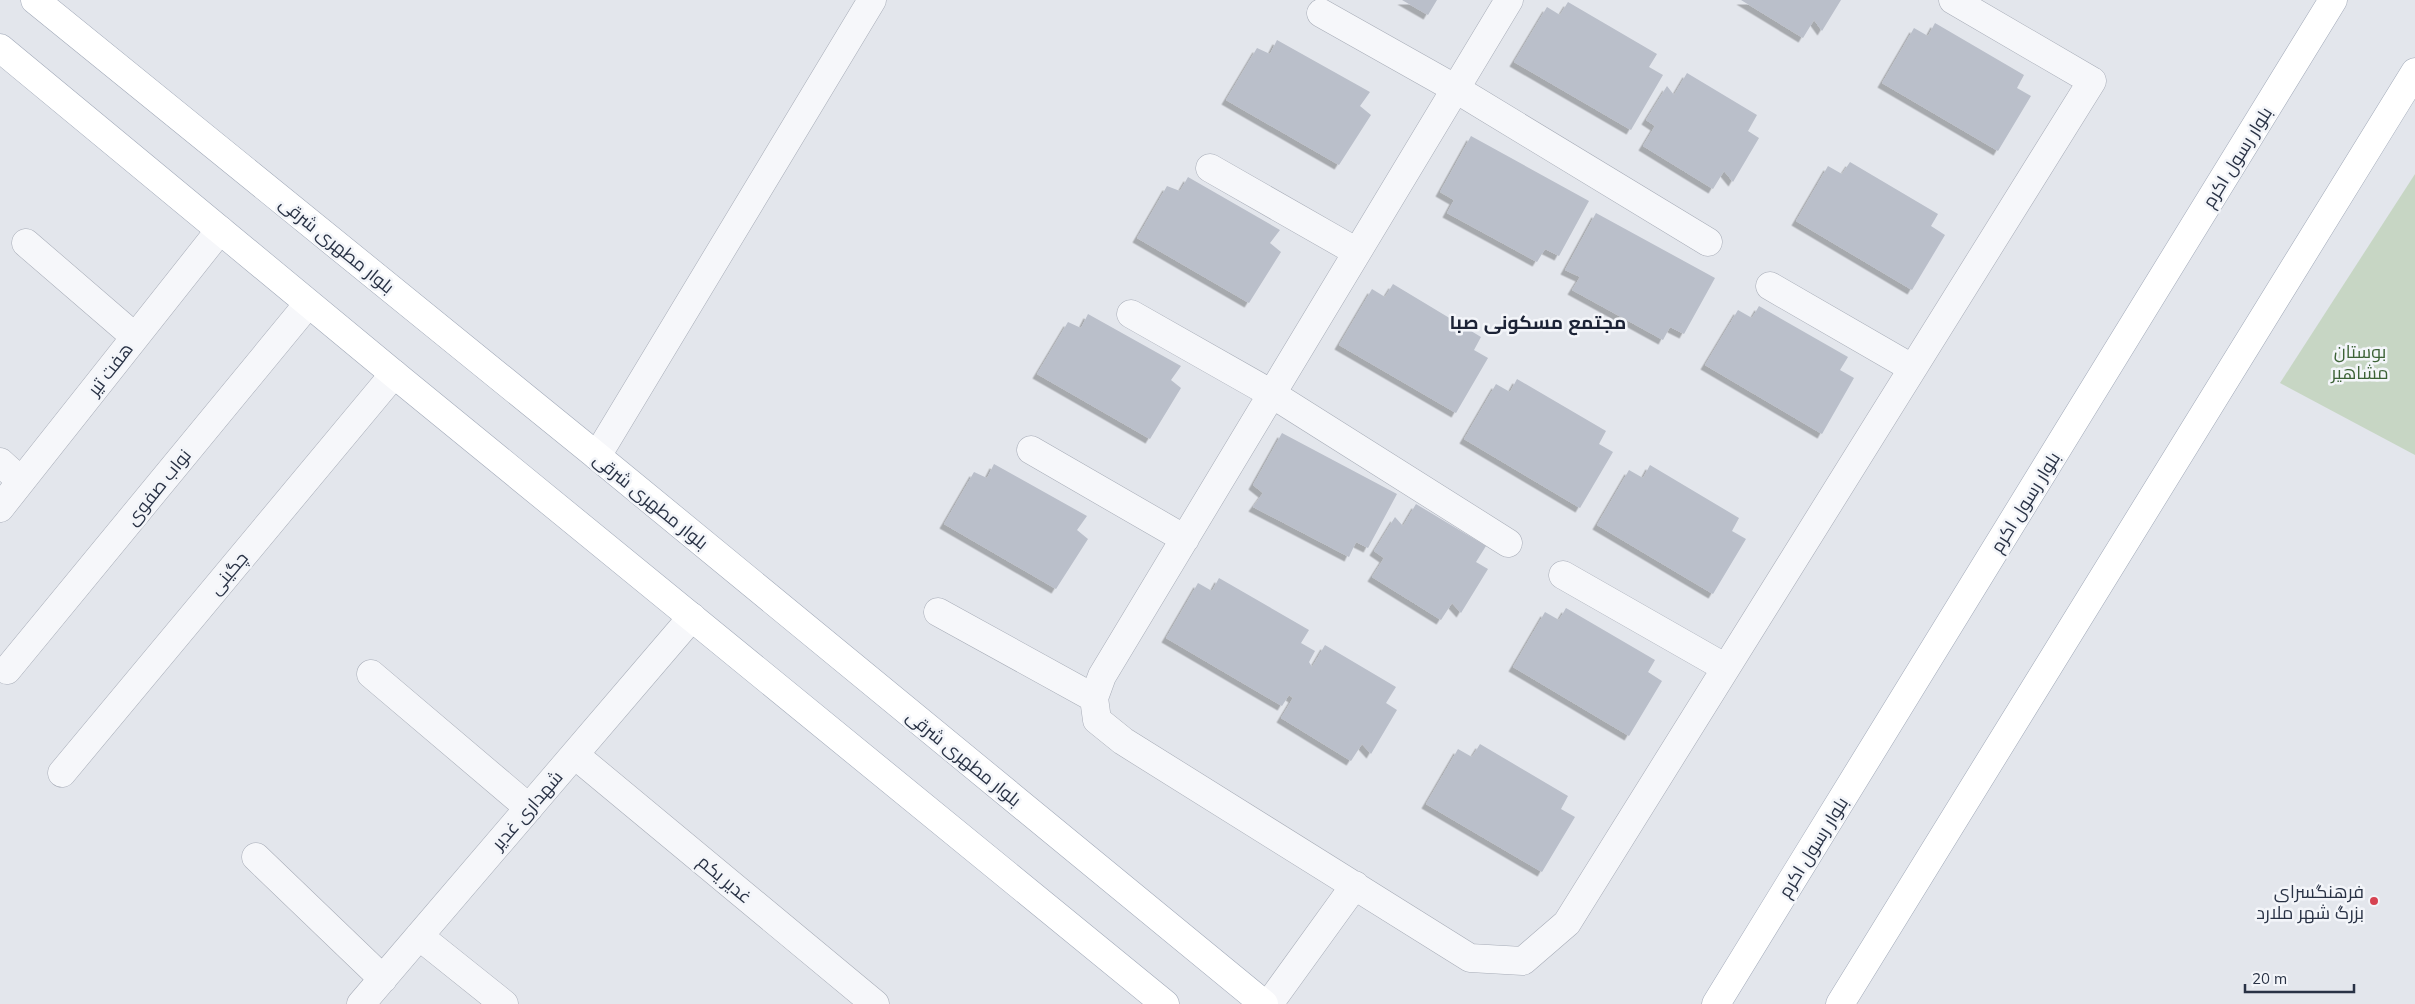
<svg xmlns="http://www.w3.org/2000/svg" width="2415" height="1004" viewBox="0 0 2415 1004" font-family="Mulish,Cairo,sans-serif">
	<defs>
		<filter id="shadow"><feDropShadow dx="-4.5" dy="4.5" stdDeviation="0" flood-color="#0004"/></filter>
	</defs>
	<rect width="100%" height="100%" fill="#e3e6ec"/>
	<path fill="#c7d6c4" d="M2415 174V455L2280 383Z"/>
	<path fill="#babfca" filter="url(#shadow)" d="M1402 0H1437L1428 15Z
		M1741 0H1841L1822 31 1814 20 1803 38Z
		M1568 2 1657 54 1649 67 1663 75 1631 130 1514 62 1547 7 1560 15Z
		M1935 23 2024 75 2017 88 2031 96 1998 151 1882 83 1914 28 1928 36Z
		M1277 40 1370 92 1360 106 1371 115 1339 165 1226 100 1257 48 1270 54Z
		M1687 73 1757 115 1748 131 1759 138 1733 182 1724 171 1713 189 1643 146 1655 126 1646 120 1667 86 1674 95Z
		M1471 136 1589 201 1559 256 1545 249 1537 262 1447 213 1454 200 1440 192Z
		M1850 162 1938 214 1931 226 1945 235 1912 290 1796 221 1828 166 1842 174Z
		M1188 177 1280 230 1270 243 1281 252 1249 303 1137 238 1167 186 1180 191Z
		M1596 213 1715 278 1684 334 1670 327 1663 340 1572 290 1580 277 1565 270Z
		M1393 284 1481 337 1474 350 1488 358 1456 413 1339 345 1372 289 1385 297Z
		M1759 306 1848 357 1840 370 1854 378 1822 434 1705 365 1738 310 1752 318Z
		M1088 314 1181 366 1171 380 1181 388 1150 439 1037 374 1068 322 1081 328Z
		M1517 379 1606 431 1599 444 1613 452 1580 508 1464 439 1496 384 1510 392Z
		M1282 433 1397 494 1368 548 1356 542 1349 557 1253 507 1263 493 1253 485Z
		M994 464 1087 516 1077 530 1088 539 1056 589 944 524 974 472 987 478Z
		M1650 465 1739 518 1732 531 1746 539 1713 594 1597 525 1629 470 1643 478Z
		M1416 504 1486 546 1476 562 1488 569 1461 613 1452 603 1441 620 1372 577 1384 558 1374 551 1395 517 1403 526Z
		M1219 578 1309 630 1301 643 1315 651 1309 662 1312 667 1325 645 1396 687 1386 703 1397 710 1371 754 1362 744 1351 761 1281 718 1293 698 1289 695 1282 706 1166 638 1198 583 1212 591Z
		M1566 608 1655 660 1648 672 1662 681 1629 736 1513 667 1545 612 1559 620Z
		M1480 744 1568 796 1561 809 1575 817 1542 872 1426 804 1458 749 1472 757Z"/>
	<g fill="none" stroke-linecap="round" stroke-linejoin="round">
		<defs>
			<path id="minor" d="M1509 0 1102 676 1094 698 1097 720 1123 741 1470 958 1523 961 1567 923 2092 81 1953 0
				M1321 13 1456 89 1708 242
				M1210 168 1357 252
				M26 243 135 337
				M1770 286 1912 368
				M1131 314 1272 394 1508 543
				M1031 450 1185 539
				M597 456 872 0
				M0 462 21 481
				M0 508 220 230
				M1563 575 1726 668
				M938 612 1094 698
				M7 670 308 304
				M371 674 529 808
				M575 755 875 1004
				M62 773 394 374
				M256 857 383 979
				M419 936 504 1004
				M361 1004 692 617
				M1269 1004 1355 885"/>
			<path id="major" d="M35 0 597 456 1264 1004
				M0 48 394 374 1165 1004
				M1716 1004 2333 0
				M1840 1004 2415 72"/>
		</defs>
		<use href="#minor" stroke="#a7acb7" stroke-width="29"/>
		<use href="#major" stroke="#a1a9b8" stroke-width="29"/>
		<use href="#minor" stroke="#f6f7fa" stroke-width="28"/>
		<use href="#major" stroke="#fff" stroke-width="28"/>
	</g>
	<circle fill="#d64251" stroke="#f3f5f9" stroke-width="2" cx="2374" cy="901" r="5"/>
	<g text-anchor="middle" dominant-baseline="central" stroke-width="5" stroke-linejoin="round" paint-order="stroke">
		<g font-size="18" fill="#293245" stroke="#f3f5f9">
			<text transform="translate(2237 157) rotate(-58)">بلوار رسول اکرم</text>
			<text transform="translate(337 245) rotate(39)">بلوار مطهری شرقی</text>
			<text transform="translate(110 369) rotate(-52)">هفت تیر</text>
			<text transform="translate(158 487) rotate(-51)">نواب صفوی</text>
			<text transform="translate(651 501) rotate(39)">بلوار مطهری شرقی</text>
			<text transform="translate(2025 502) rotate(-58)">بلوار رسول اکرم</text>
			<text transform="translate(228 573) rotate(-50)">چگینی</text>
			<text transform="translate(964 758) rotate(39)">بلوار مطهری شرقی</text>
			<text transform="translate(527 810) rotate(-49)">شهداری غدیر</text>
			<text transform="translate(1813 847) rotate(-58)">بلوار رسول اکرم</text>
			<text transform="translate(725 879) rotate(40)">غدیر یکم</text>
		</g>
		<g font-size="18" fill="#3c6236" stroke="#f3f5f9">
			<text x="2360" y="351">بوستان<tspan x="2360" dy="21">مشاهیر</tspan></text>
		</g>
		<g font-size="18" fill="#293245" stroke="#f3f5f9" text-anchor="end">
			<text x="2364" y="891">فرهنگسرای<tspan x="2364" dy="21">بزرگ شهر ملارد</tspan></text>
		</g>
		<g font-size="19" font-weight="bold" fill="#1c2336" stroke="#f3f5f9">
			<text x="1538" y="322">مجتمع مسکونی صبا</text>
		</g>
	</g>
	<path d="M2245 984v8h109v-8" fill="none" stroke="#293245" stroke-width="2.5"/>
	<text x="2252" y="984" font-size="15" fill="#293245" stroke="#f3f5f9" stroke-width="4" paint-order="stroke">20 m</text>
</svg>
